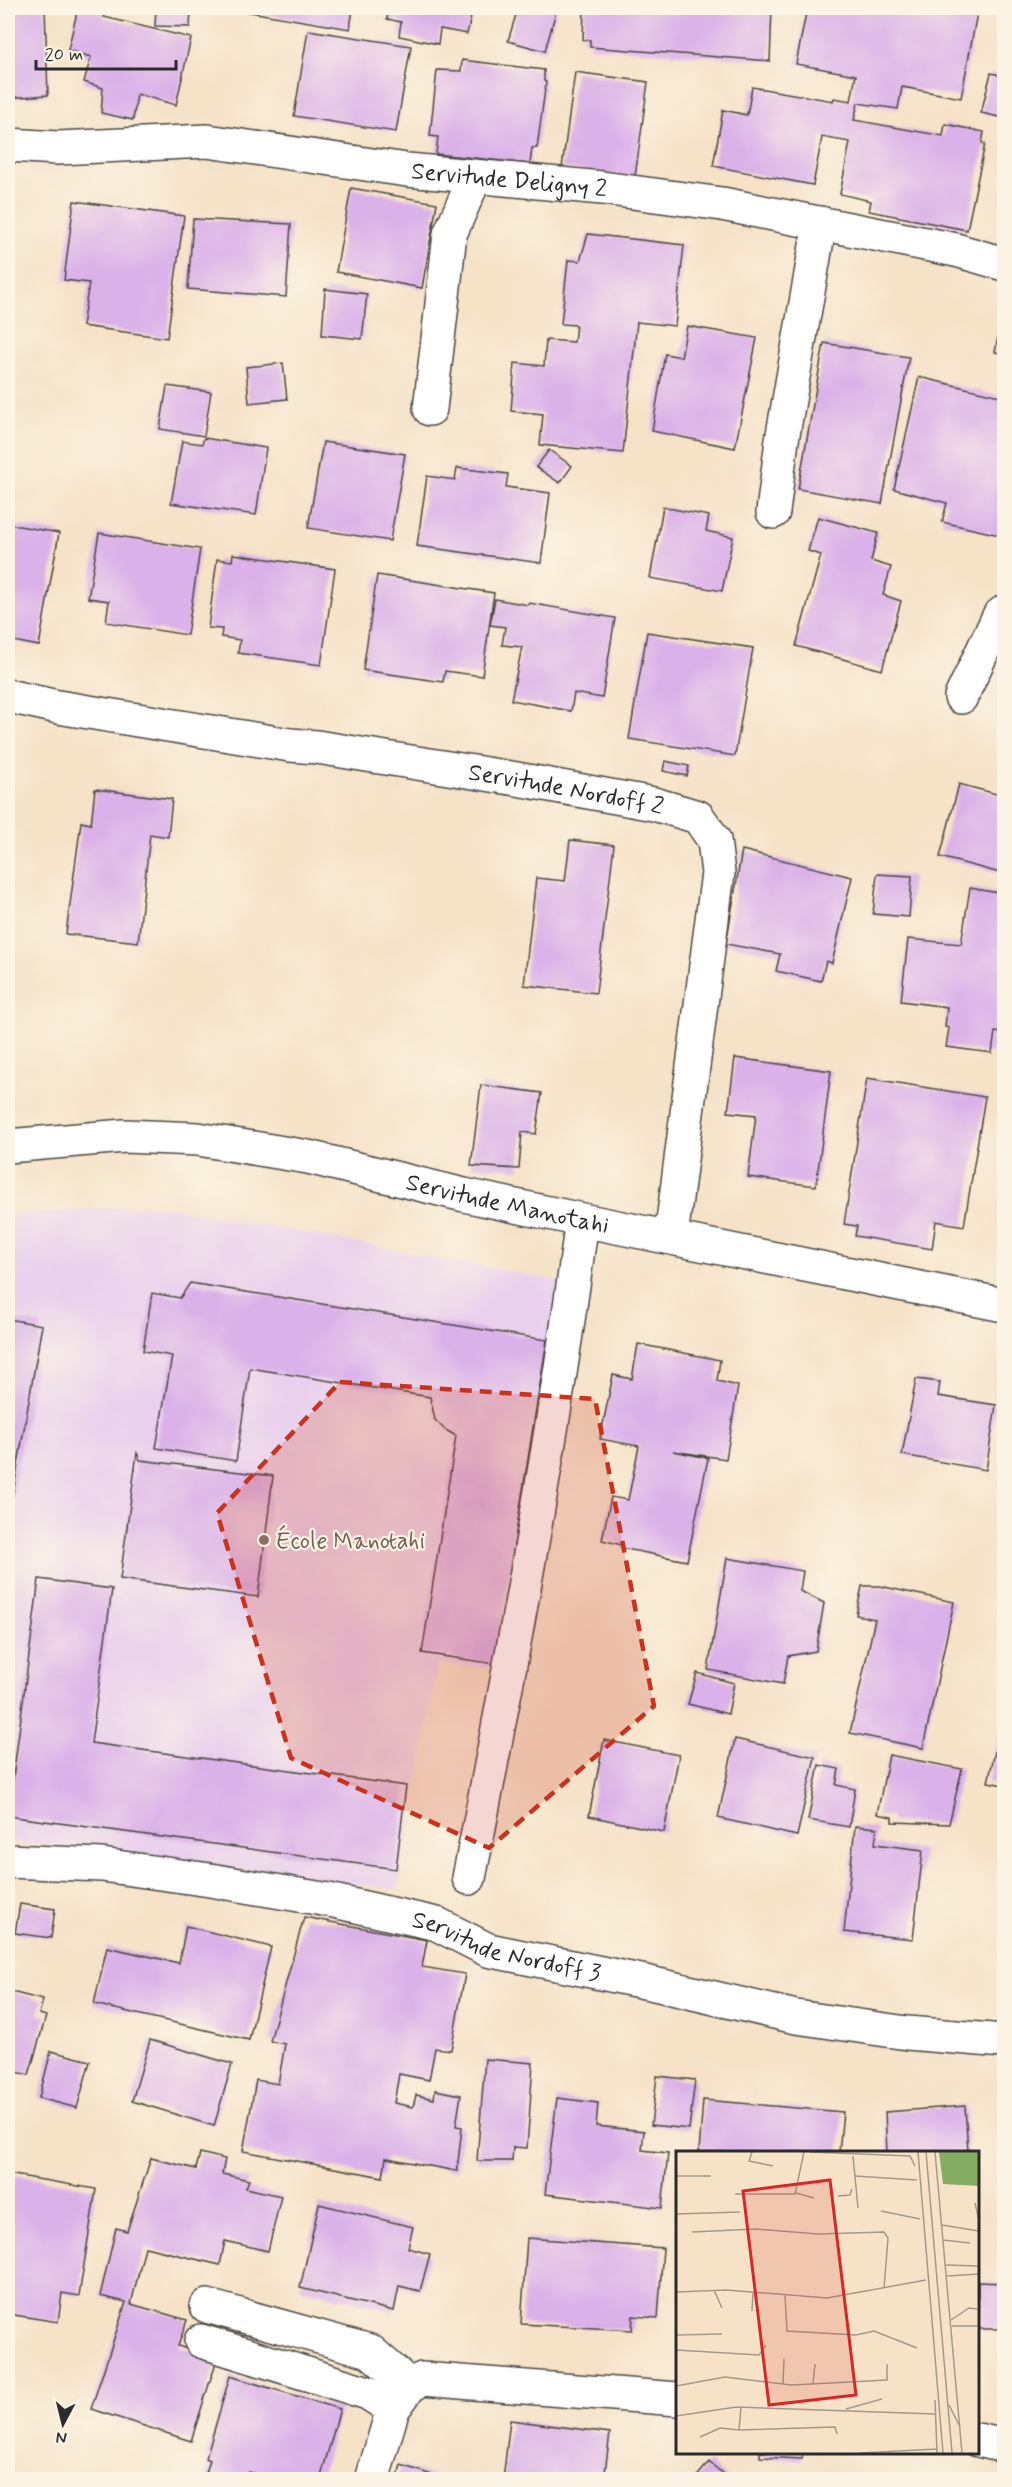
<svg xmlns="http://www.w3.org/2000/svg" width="1012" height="2487" viewBox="0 0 1012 2487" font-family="Mynerve,sans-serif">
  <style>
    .built { fill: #e9d1ed }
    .building { fill: #dab1e9 }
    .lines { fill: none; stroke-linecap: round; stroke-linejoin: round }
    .minor-casing { stroke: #494642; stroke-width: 36 }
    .minor { stroke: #fff; stroke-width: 33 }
    .marked { fill: #c8321e; fill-opacity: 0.2; stroke: #c8321e; stroke-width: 4.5; stroke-dasharray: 12 8; stroke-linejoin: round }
    .education-dot { fill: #8d6e63; stroke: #fcf5e5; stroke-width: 2 }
    .labels { text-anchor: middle; stroke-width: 4.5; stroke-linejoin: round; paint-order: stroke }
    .street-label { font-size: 24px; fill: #2b2b2b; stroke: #fcf5e5 }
    .education-label { font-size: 24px; fill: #785e54; stroke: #fcf5e5; text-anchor: start }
    .inset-road { fill: none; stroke: #a49989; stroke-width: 1.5 }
    .view { fill: #d62828; fill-opacity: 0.15; stroke: #d62828; stroke-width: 3 }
    .inset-edge { fill: none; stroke: #2b2b2b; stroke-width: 3 }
  </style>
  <rect width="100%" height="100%" fill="#fcf5e5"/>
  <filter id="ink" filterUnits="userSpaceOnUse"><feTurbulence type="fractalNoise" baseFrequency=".0167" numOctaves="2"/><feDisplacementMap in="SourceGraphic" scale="12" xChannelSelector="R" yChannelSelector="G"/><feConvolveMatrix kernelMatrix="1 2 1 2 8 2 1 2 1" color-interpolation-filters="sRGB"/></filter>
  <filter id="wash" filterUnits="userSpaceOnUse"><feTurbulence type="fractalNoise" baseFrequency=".008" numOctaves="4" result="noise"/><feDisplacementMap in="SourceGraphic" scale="24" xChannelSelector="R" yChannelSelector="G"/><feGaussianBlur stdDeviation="1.35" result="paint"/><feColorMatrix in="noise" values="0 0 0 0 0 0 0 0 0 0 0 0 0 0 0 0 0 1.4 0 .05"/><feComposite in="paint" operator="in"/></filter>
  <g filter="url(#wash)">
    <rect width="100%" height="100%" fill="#f5e2c7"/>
    <!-- built -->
    <path class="built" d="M157,1205L563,1282L495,1669L438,1664L398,1889L8,1841V1557L13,1524L8,1522V1215Z"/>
    <g id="blocks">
      <!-- building -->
      <path class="building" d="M8,8H45L48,95L8,98Z
        M78,8H105L104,17L191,38L176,105L137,94L133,120L101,113L103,88L84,82L91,57L68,50Z
        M156,8H191L190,27L155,26Z
        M226,8H353L350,29Z
        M389,8H473L467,34L440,29L438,44L399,36L401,22L387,19Z
        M518,8H557L545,51L508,41Z
        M584,8H772L770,61L590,47V40H583Z
        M807,8H947L977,13L961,98L902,87L898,109L858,103L854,120L943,136L945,124L984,132L982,143L985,144L967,230L869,211L871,201L840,194L850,142L822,137L813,185L713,166L723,110L747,115L752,87L833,101L834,98L851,101L856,75L796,64Z
        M308,30L411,46L396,132L294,116Z
        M462,60L544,70V81L546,82L537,148H532L530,164L436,154L438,137L430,136L437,70L461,71Z
        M575,72L648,82L635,177L562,168Z
        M991,73L1004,76V118L981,113Z
        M351,188L437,203L422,288L336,272Z
        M74,201L184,216L167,338L82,326L89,283L64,280Z
        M193,219L291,224L286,297L188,289Z
        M588,234L684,245L675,326L637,322L623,453L540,445L543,414L511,411L515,363L544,366L546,340L574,342L576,325L561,324L568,260L580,261Z
        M325,289L367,294L362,339L322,335Z
        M1001,322H1004V354L995,352Z
        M687,326L757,338L735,448L652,431L665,354L681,357Z
        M824,343L909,357L882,504L798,489Z
        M283,363L287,399L249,403L246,367Z
        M919,377L1004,397V536L942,522L947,503L894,489Z
        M167,386L211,392L204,436L160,429Z
        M204,438L266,448L256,515L171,503L182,441L202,444Z
        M323,442L405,454L390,541L308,528Z
        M549,450L572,466L560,483L536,467Z
        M457,468L508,474L506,487L550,493L541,563L417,546L427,476L455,480Z
        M663,507L709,516L706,531L733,537L722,591L650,578Z
        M818,517L878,533L871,561L891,567L883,595L901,601L882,670L796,646L821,555L808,551Z
        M8,524L59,533L39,646L8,640Z
        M99,533L200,549L187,635L106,622L109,601L88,598Z
        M233,554L335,569L321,665L238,653L240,640L221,637L222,629L208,628L217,559L232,561Z
        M377,575L494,593L482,676L445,671L443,682L363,670Z
        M495,599L528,605L529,603L615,618L602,698L574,693L571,711L511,700L522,647L502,645L505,627L490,625Z
        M647,632L753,648L735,756L629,739Z
        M665,761L689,766L687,776L663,771Z
        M959,784L1004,796V874L940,857Z
        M95,789L172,799L168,837L150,834L138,942L66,934L81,822L91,824Z
        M570,840L614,845L596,993L524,985L536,878L565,881Z
        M742,850L852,877L832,963L826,961L821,981L776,971L780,954L726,944Z
        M877,874L912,876L909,917L873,914Z
        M970,888L1004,894V1011L1002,1033L995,1032L992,1053L946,1047L949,1028L945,1027L947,1007L901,1001L908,939L961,944Z
        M735,1058L831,1071L816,1186L748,1177L756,1115L728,1112Z
        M867,1078L985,1097L964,1226L936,1221L932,1249L855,1236L857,1226L844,1224Z
        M481,1085L542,1093L536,1134L522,1132L519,1169L471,1166Z
        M190,1283L547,1340L495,1664L422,1653L456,1436L444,1429L435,1420L430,1397L250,1368L236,1461L156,1448L172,1356L143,1351L152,1293L180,1298Z
        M8,1319L42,1325L12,1499L8,1498Z
        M638,1344L720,1360L717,1381L738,1386L726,1459L673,1451L708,1458L687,1561L621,1548L622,1545L602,1540L611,1497L628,1500L639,1446L600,1439L613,1375L632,1379Z
        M916,1379L940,1382L938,1396L996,1405L986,1470L902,1455Z
        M137,1453L140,1460L273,1476L258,1597L120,1579Z
        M727,1558L803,1571L800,1591L824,1603L816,1651L788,1656L783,1684L708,1670Z
        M39,1579L112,1589L91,1743L406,1786L396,1869L8,1816Z
        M862,1586H880L954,1602L923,1748L850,1733L875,1619L856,1615Z
        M697,1673L734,1683L728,1714L688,1704Z
        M1004,1713V1785L988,1782Z
        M735,1739L815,1757L797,1836L718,1818Z
        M604,1740L679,1755L664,1832L589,1816Z
        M889,1755L962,1769L949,1824L892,1822V1817L877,1814Z
        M819,1765L839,1769L836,1785L855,1789L849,1827L808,1820Z
        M855,1826L877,1828L875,1844L923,1850L913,1939L844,1932Z
        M20,1904L55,1909L51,1938L15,1933Z
        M304,1917L427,1940L422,1967L465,1974L451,2050L435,2048L429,2080L399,2074L394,2103L413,2107L416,2095L434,2099L435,2090L461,2095L456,2126L462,2127L457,2171L386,2158L383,2177L243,2151L256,2080L278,2084L285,2044L270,2041Z
        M186,1926L271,1947L249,2040L94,2004L107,1947L179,1963Z
        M8,1991L43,2000L39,2014L46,2016L29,2075L8,2070Z
        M150,2040L232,2064L214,2126L132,2101Z
        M51,2051L90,2061L77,2108L39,2098Z
        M485,2059L533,2063L527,2148L513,2147L512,2161H477Z
        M657,2076L695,2080L689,2129L651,2125Z
        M557,2098L598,2103L596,2126L644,2131L642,2150L668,2153L662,2208L545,2194Z
        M703,2100L843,2112L839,2152H699Z
        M965,2106L968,2152H887L885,2112Z
        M200,2153L225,2159L222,2174L249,2180L246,2188L281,2196L268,2251L225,2241L220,2265L145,2247L131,2304L187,2320L178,2346L217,2359L191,2441L91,2409L126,2302L100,2296L116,2228L127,2231L151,2158L196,2169Z
        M8,2174L96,2189L79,2296L62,2293L58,2322L8,2314Z
        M319,2204L413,2227L408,2248L430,2254L420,2291L399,2286L394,2311L300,2288Z
        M527,2238L663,2248L658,2318L633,2316L632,2330L521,2324Z
        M978,2282L1004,2283V2329H978Z
        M230,2376L340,2409L320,2480H276L249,2472L247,2480H217L205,2476L210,2460L206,2458Z
        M510,2420L610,2433L604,2480H503Z
        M760,2452H803L802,2459L760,2457Z
        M709,2462L730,2480H694Z
        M401,2465L445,2479L444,2480H397Z"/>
    </g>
  </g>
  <g filter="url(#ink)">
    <use href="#blocks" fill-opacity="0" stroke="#494642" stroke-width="1.5"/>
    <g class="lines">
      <defs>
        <g id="minor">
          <path id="s1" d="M8,145L58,148L207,141L407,170L602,188L722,204L956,250L1004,264"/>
          <path d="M430,409L450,234L475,177"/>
          <path d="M773,512L782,440L820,223"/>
          <path id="s2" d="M8,696L58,707L290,745L317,747L517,779L654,804L698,817L714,840L718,873L671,1237"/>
          <path d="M961,697L999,616L1004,612"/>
          <path id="s3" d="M8,1146L124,1136L198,1139L308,1157L464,1195L582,1220L1004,1305"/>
          <path id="s4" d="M8,1861L102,1865L210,1880L329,1900L437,1924L488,1950L650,1983L796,2017L907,2033L1004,2041"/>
          <path d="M469,1878C512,1660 553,1441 582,1220"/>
          <path d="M207,2306L370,2351L410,2386"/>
          <path d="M201,2341L368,2393L393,2409"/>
          <path d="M978,2440L1004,2446"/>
          <path d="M372,2480L393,2409L410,2386L422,2379L678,2399"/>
        </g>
      </defs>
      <!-- minor casing -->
      <use href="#minor" class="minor-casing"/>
      <!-- minor -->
      <use href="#minor" class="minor"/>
    </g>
  </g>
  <!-- marked area -->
  <path class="marked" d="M340,1382L595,1399L654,1706L489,1848L291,1758L217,1513Z"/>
  <!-- markers -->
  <circle class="education-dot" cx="264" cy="1540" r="6"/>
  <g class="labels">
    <!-- street labels -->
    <g class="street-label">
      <text dy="8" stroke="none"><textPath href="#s1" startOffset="504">Servitude Deligny 2</textPath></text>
      <text dy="8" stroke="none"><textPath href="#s2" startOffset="566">Servitude Nordoff 2</textPath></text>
      <text dy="8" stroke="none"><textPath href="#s3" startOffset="507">Servitude Manotahi</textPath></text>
      <text dy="8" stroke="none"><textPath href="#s4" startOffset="508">Servitude Nordoff 3</textPath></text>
    </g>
    <!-- education labels -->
    <g class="education-label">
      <text x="276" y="1548">École Manotahi</text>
    </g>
  </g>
  <!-- overview -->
  <g transform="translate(676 2151)">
    <rect width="303" height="303" fill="#f5e2c7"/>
    <path d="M263,1H303V35L267,33Z" fill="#84ac62"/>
    <path class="inset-road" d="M76,1L73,10L97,15M134,1L234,5L239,15M242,1L267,302M250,1L276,302M259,1L286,302M177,5L182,57M0,25H35M178,25L241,29M120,42L138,47M59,43H119L128,1M162,45L174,44L176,38M299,52L303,70M205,60L244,68M0,63L64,61M266,74L303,80M16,81L80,78L142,83L208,81L212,87L208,137M267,89L294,92M270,114L303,115M271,125L303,123M38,139L46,157M0,141L50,139L151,147L250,129M109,144L111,180L180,184L198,180L241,197M76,160L77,141M275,169L293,157L301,158M276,175H303M0,184L46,183M0,199L83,204L90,194M107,233L108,208M137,233L139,213M0,235L49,226L116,234L211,229V213M259,249L261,302M273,254L284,276M65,256L63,279L159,276L161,283M170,258L206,248M0,265L60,256L259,263M24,286L44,277L63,279M184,302L261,298"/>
    <path class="view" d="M154,29L180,244L93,254L67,40Z"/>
    <rect width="303" height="303" class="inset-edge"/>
  </g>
  <!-- margin -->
  <rect width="1012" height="2487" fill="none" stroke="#fcf5e5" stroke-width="30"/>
  <!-- north arrow -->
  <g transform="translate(63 2424) rotate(187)" stroke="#fcf5e5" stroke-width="4.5" paint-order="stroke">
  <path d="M0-4.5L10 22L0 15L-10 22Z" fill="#2b2b2b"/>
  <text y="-9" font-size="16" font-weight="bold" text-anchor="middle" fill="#2b2b2b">N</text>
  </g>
  <!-- scale -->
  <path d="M36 60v9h140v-9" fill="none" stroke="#2b2b2b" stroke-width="3"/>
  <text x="45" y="60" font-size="18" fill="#2b2b2b" stroke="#fcf5e5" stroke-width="4.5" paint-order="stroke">20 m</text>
</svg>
